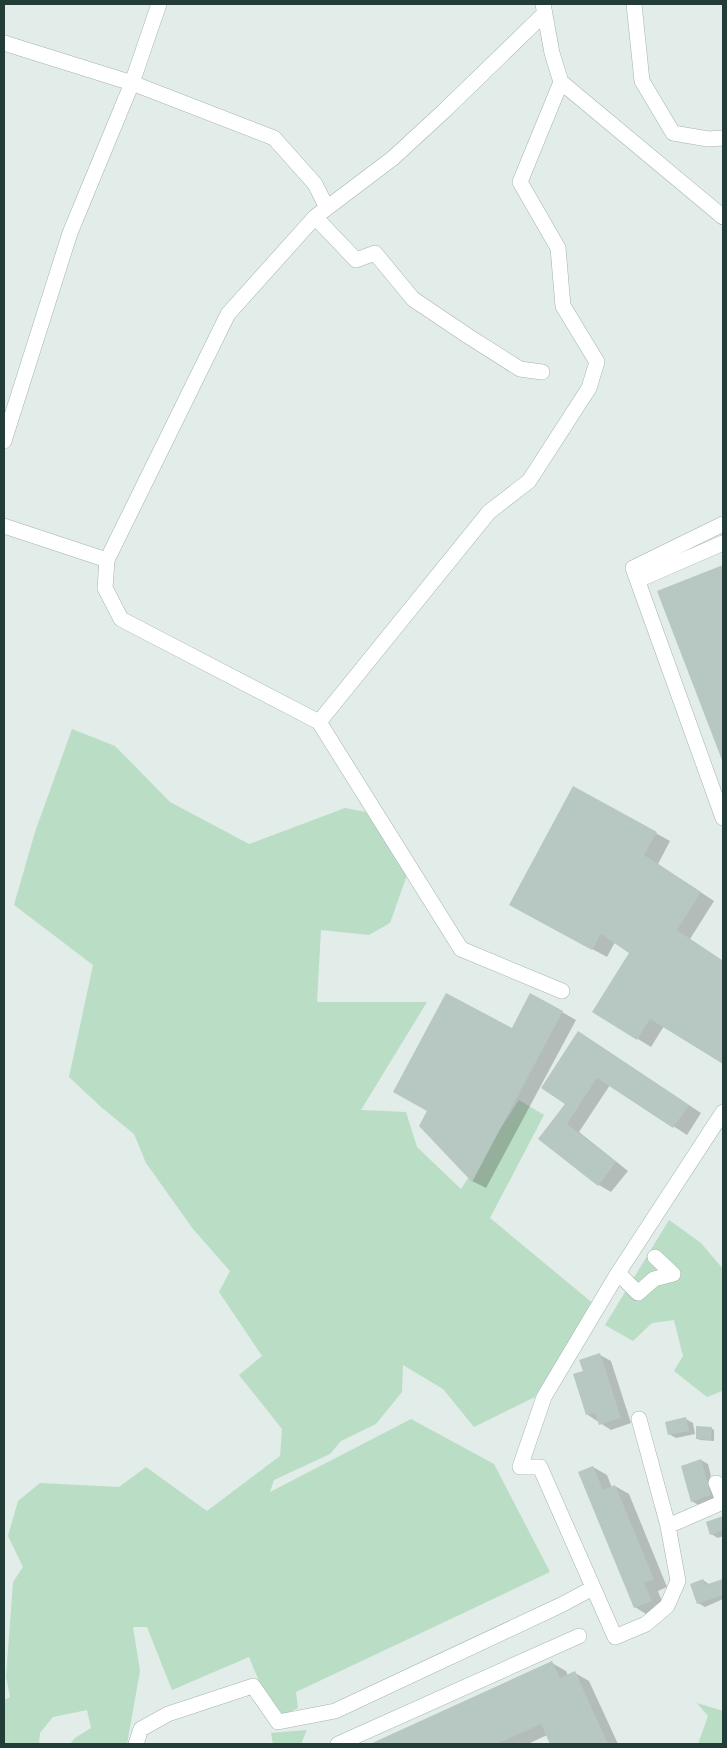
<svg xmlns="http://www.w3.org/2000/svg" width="727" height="1748" viewBox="0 0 727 1748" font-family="'DM Sans',sans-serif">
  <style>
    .green { fill: #baddc5 }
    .shadow { fill: #0003 }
    .building { fill: #b7c7c1 }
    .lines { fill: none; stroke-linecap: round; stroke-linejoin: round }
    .minor-casing { stroke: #a5b4af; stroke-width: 16 }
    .minor { stroke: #fff; stroke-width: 15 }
  </style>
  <rect width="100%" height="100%" fill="#e2ece8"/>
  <!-- green -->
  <path class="green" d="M72,729L115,746L170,802L249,844L345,808L371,813L407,875L390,923L369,935L321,930L317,1002H427L361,1110L406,1112L417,1147L461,1189L519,1100L544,1115L490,1218L595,1305L535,1397L474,1427L443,1389L403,1365L402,1392L376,1424L341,1441L330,1454L274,1480L270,1492L411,1419L494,1464L550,1572L296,1692L298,1708L281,1716L266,1698L249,1657L172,1690L147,1627H133L140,1671L127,1744H70L75,1738L91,1728L87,1710L53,1717L40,1733L39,1744H4V1700L10,1697L6,1677L13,1582L23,1567L8,1536L18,1501L40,1483L119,1487L146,1467L207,1511L280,1456L282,1429L239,1375L262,1356L219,1292L230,1271L193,1229L146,1163L134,1134L101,1107L69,1077L93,965L14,905L35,832Z
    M669,1220L701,1243L723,1269V1393L722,1391L707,1397L674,1371L683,1356L674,1320L652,1323L633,1341L605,1325Z
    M697,1703L723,1711V1744H698L708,1716Z
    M307,1730L301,1744H273L271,1733Z"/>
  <!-- shadow -->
  <path class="shadow" d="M723,567V759L659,592Z
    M574,788L670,841L658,864L714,901L690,939L723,961V1063L664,1026L651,1047L638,1039L631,953L615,942L607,957L524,912Z
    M562,1012L576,1020L486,1188L472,1181L513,1030Z
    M591,1040L701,1113L687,1135L610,1085L579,1132L628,1171L611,1192L599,1185L540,1139L567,1104Z
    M600,1355L611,1361L631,1423L611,1430L588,1415L584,1372Z
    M686,1419L693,1423L695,1434L676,1438L669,1434Z
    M711,1428L714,1430V1441L700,1440L697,1438Z
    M701,1460L708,1464L711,1476H710L717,1499L698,1505L692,1501Z
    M593,1467L607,1475L612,1488L615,1486L629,1494L667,1587L658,1591L665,1609L649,1616L635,1607Z
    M723,1517V1536L718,1538L711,1534L707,1522Z
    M703,1580L710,1585L723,1580V1599L705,1607L698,1603Z
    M552,1663L566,1671L568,1676L575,1673L589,1681L618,1744H551L547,1735L528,1744H373Z"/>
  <!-- building -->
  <path class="building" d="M723,565V760H722L657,591Z
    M573,786L657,832L644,855L701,892L677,930L723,961V1064L650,1019L637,1040L592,1012L629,953L601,934L592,950L509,905Z
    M446,993L512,1028L530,993L563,1011L472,1182L419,1126L427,1111L393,1092Z
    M578,1031L689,1105L673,1128L597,1078L567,1124L616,1162L598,1186L538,1139L565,1104L541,1088Z
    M600,1353L621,1418L599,1425L595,1413L586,1415L573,1374L583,1371L579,1360Z
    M686,1417L689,1431L668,1435L665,1422Z
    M696,1426L712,1427L711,1440L696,1439Z
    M701,1459L711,1495L691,1502L681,1466Z
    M593,1466L603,1490L615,1485L654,1579L644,1583L652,1601L634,1608L578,1472Z
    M723,1516V1530L710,1535L706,1522Z
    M703,1579L705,1585L723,1579V1595L697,1604L690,1584Z
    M552,1661L560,1678L575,1671L608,1744H550L541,1724L497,1744H370Z"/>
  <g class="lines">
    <defs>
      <path id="minor" d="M543,4L552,53L561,82L520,182L558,248L563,306L597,362L589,388L529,481L489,512L319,722L121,619L105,588L107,560L228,314L315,217L393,158L444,111L545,13
        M634,4L642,81L673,133L708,139L723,138
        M4,43L132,83L274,138L315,184L327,208
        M561,82L723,217
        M315,217L356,260L375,253L413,299L468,336L520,369L542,372
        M4,441L70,233L132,83L159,4
        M723,524L633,568L723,818
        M4,526L107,560
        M638,580L723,543
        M319,722L461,949L562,991
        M655,1257L673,1274L654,1279L638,1293L618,1273L544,1397L520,1467H540L615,1637L646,1624L667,1606L678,1581L668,1526
        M618,1273L723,1112
        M639,1419L668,1526L723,1502
        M716,1483L723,1500
        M136,1744L141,1729L168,1714L253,1686L278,1722L335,1711L561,1605L593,1588
        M338,1744L579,1636"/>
    </defs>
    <!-- minor casing -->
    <use href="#minor" class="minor-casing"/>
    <!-- minor -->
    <use href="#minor" class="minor"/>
  </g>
  <!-- border -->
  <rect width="727" height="1748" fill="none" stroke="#223d37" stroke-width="10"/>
</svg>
